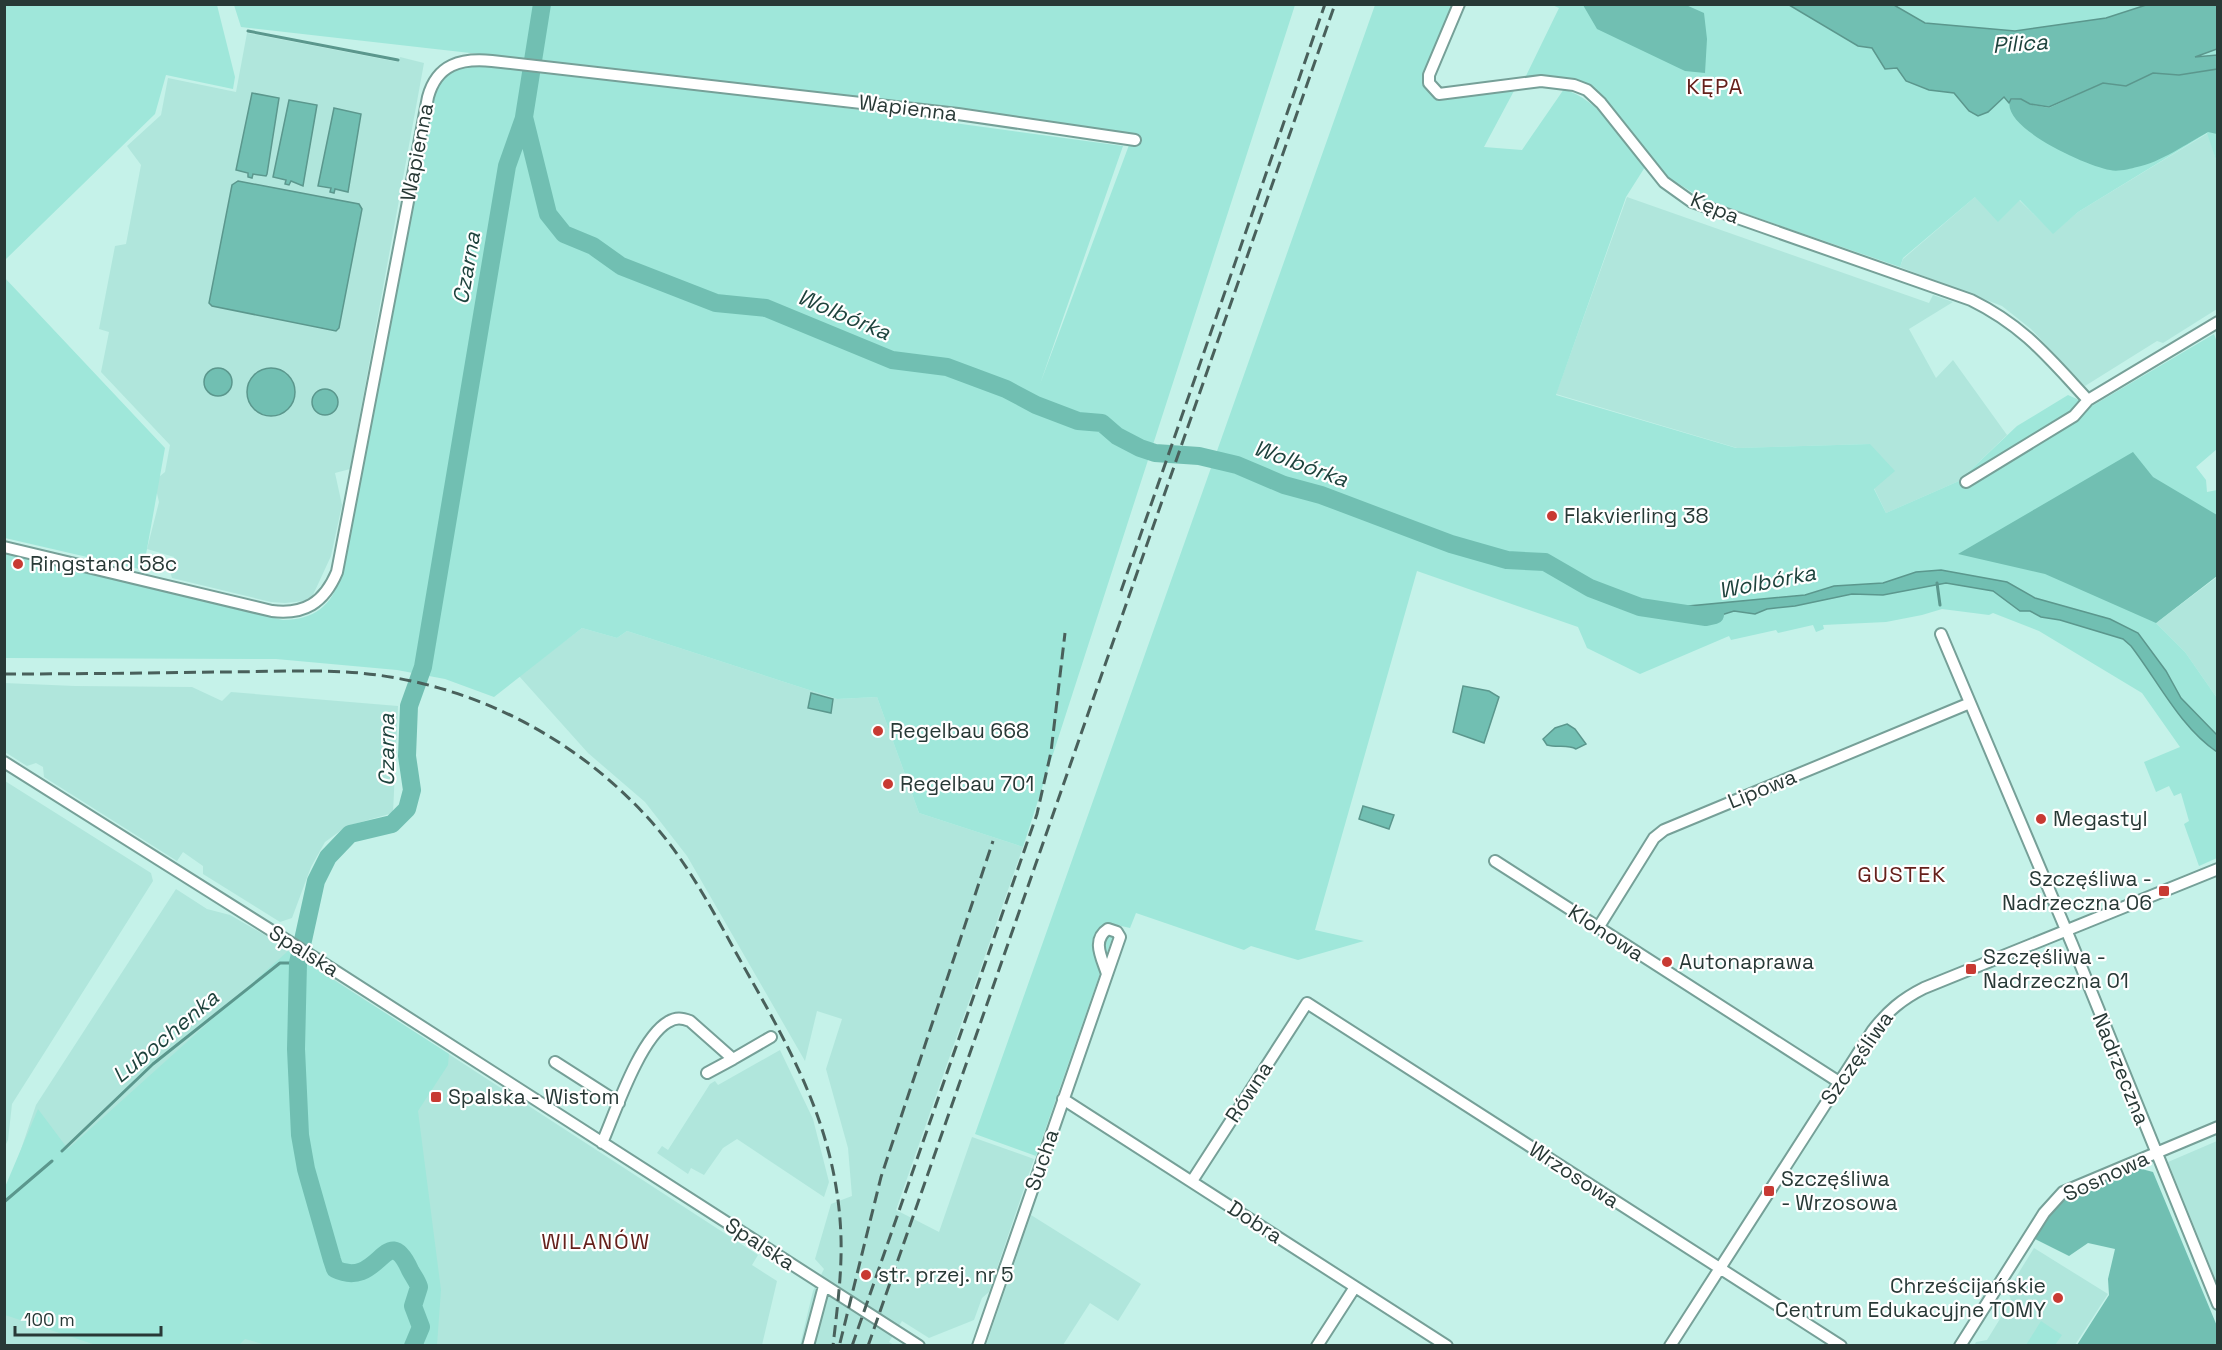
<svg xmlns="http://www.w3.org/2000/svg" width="2222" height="1350" viewBox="0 0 2222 1350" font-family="'Space Grotesk',sans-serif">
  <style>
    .built { fill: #b0e6dc }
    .green { fill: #9fe7da }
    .forest { fill: #71bfb2 }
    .water { fill: #71bfb2; stroke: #5b978d; stroke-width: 1.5 }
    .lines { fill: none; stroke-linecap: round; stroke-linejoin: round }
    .stream { stroke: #5b978d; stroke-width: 3 }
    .river { stroke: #71bfb2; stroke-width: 18 }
    .minor-casing { stroke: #76a098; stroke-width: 14 }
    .minor { stroke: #fff; stroke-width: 10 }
    .rail { stroke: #49605b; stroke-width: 3; stroke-dasharray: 12 6; stroke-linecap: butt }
    .poi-dot { fill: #c83a33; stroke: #fff; stroke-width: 2 }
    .labels { text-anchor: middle; stroke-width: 4.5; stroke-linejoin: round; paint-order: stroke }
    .street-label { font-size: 21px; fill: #283936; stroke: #fff }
    .poi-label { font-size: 21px; fill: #283936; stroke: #fff; text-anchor: start }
    .water-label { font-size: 22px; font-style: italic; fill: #1e433d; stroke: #fff }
    .neighbourhood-label { font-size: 22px; letter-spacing: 1.5px; fill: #65211c; stroke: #fff }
  </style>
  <rect width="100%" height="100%" fill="#c5f2e9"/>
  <!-- built -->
  <path class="built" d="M247,33L398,62L400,57L424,63L350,469L335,473L342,505L331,556L313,595L304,601L285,603L271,602L172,578L170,571L174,557L147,549L159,502L154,481L165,472L170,445L101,372L109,332L99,329L115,246L126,244L141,165L127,146L161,115L168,78L236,92Z
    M2208,133L2217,163V309L2163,343L2157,341L2085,386L2031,329L2002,306L1900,267L1903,259L1975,197L2019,200L2053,233L2078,212Z
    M1627,197L1929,303L1933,295L1953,302L1909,329L1936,378L1953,360L2007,435L1959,481L1886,513L1874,488L1870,444L1737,448L1556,394Z
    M2217,577V698L2185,652L2156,623Z
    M582,628L617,638L627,631L837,699L877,697L919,813L1023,847L896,1210L939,1232L972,1137L1034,1159L989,1292L982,1298L974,1320L929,1338L902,1321L889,1342L894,1345H800L813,1291L824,1269L815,1259L831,1204L852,1196L848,1148L826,1069L842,1019L817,1011L805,1061L687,856L645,802L588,753L519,676Z
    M4,683L75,686L192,687L222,701L231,692L398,706L393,813L347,826L325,842L311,867L292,918L280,922L203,874V866L183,852L177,861L44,777L43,767L36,763L27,766L5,752Z
    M5,781L151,873L153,881L12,1104L8,1140L5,1146Z
    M176,889L207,909L230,915L270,938L758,1255L752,1265L777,1281L762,1345L5,1346V1190L12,1176L36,1105Z
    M780,1050L813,1119L829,1182L824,1197L737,1139L723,1148L704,1175L691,1168L688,1174L657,1153L662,1146L668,1150L710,1084L715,1081L718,1085Z
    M2217,1141V1283L2168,1162Z
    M1031,1215L1141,1284L1118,1321L1090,1303L1063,1345H986Z
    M2034,1248L2108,1294L2075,1345L1974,1346L1976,1342L1987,1340L2011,1301L2008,1290Z"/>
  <!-- green -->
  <path class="green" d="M5,4L217,5L235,77L233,89L166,75L155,114L5,260Z
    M234,5H1295L1023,847L919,813L877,697L837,699L627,631L617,638L582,628L494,697L445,679L397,670L276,659L5,658L4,552L283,620C313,620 333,606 340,576L428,114C438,83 437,75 470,64L809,99L808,103L1123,146L1040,384L1132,137L1117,132L958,108L241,27Z
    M1375,5H1453L1424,74C1424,87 1428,93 1439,99L1515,89L1484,147L1522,150L1564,89C1601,102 1621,136 1645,167L1626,197L1556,395L1736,448L1870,444L1895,471L1874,489L1886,513L1959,481L2017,426L2068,395L2092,406L2214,334L2218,345L2217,449L2196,467L2206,480L2207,492L2217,490V575L2156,623L2185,652L2217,698V858L2199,866L2184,824L2189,821L2181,793L2174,796L2169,786L2156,792L2144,762L2180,747L2142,693L2039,631L1993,613L1989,615L1942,609L1922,615L1886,622L1823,625L1824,629L1816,632L1813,625L1778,633L1776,630L1731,640L1729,636L1640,674L1587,648L1578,627L1417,571L1315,930L1364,941L1298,960L1251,946L1244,950L1136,913L1130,928L1117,925L1036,1156L975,1134Z
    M1552,5H2217V163L2207,133L2078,212L2053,234L2020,200L1998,222L1975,197L1903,258L1900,267L1703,199L1666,176L1575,80L1542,76L1524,80L1559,8Z
    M4,277L165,448L147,549L144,564L139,569L5,538Z
    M288,951L449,1054L448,1065L418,1111L441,1290L437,1345L270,1346L245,1339L238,1346L96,1345L5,1315V1187L38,1109L68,1149Z
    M2041,1321L2062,1335L2055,1345H2026Z"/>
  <!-- forest -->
  <path class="forest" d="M1583,5H1686L1704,13L1707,39L1705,73L1685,71L1597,29Z
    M2217,69V134L2208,132C2188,143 2159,163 2137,167C2130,169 2117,172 2110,170C2087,166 2001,128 2010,100L2021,99L2030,104L2049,108L2103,83L2126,86L2153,73L2179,75Z
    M2133,452L2153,477L2217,515V576L2156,623L2045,574L1958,554Z
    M2138,1168L2153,1172L2217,1326V1345H2077L2109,1295L2108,1279L2115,1249L2088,1243L2069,1256L2035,1239L2051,1211L2067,1195Z"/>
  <!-- water -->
  <path class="water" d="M1789,5H1894L1925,23L2015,31L2106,18L2146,5H2217V49L2195,57L2217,55V69L2179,75L2153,73L2126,86L2103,83L2049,107L2030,104L2021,99H2011L2009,103L2004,97L1988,112L1978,116L1969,111L1954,93L1929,90L1906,81L1897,68L1885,69L1872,48L1858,46Z
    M252,93L279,98L267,174L266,176L253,174L252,178L248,177V173L236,170Z
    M289,100L317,105L303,186L291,181L289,185L285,184L286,180L273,177Z
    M334,108L361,114L348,192L335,189L334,193L330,192L331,188L318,186Z
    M238,181L359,204L362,209L339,328L336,331L212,306L209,303L232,185Z
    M247 392a24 24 0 1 1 48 0a24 24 0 1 1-48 0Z
    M204 382a14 14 0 1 1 28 0a14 14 0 1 1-28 0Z
    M312 402a13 13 0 1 1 26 0a13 13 0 1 1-26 0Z
    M1941,570L2007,582L2035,598L2110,619L2138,633L2166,671L2181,698L2217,735V752C2180,727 2158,681 2131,646L2123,639L2060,620L2041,617L2030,611H2020L1993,591L1946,583L1883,595L1852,594L1795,606L1767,609L1755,614L1734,611L1699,622L1694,620L1689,606L1805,595L1834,586L1883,583L1916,572Z
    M1463,686L1489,691L1499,697L1484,743L1453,732Z
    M811,693L833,699L831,713L808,708Z
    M1567,724L1575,729L1586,744L1576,749C1568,744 1557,748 1547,745L1543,739L1555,728Z
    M1363,806L1394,815L1389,829L1359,819Z"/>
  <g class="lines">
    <!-- stream -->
    <path class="stream" d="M248,31L398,60
      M1937,583L1940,605
      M62,1151L153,1064L280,963H298
      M4,1202L52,1161"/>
    <!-- river -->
    <path class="river" d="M542,4L524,117L548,214L564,234L593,246L621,266L716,303L766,308L892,360L947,367L1006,389L1036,405L1078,421L1102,423L1117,436L1140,448L1155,453L1199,456L1237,465L1284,485L1321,495L1451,544L1507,560L1545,562L1590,588L1640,607L1706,617L1715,615
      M413,1346L421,1327L413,1306L419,1287C417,1280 413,1276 410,1270C386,1217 380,1291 335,1269L332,1260L306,1169L300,1135L296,1049L298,963L316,881L328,857L350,834L392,824L407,809L412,790L407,756L409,706L423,667L507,166L524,118"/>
    <defs>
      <path id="minor" d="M1459,4L1429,75V83L1439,94L1541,81L1574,85L1587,90L1601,103L1664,182L1692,202L1971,300C2024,326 2049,358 2088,400
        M1966,482L2074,416L2088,400L2218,322
        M4,547L272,611C304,615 324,603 337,572L428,97C437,64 461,58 492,61L958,114L1135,140
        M1941,634L2072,944L2218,1304
        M4,762L315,958L919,1346
        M1495,861L1839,1082
        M1598,928L1654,838L1664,830L1970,703
        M555,1062L619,1103
        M707,1073L733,1059
        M1063,1099L1447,1346
        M602,1143C615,1113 640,1038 668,1022C676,1017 682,1018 690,1021L733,1059L771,1037
        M1192,1181L1307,1003L1841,1346
        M808,1346L824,1286
        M978,1346L1120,937L1117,932L1108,929C1091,940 1102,958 1107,974
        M1317,1346L1355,1287
        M1670,1346L1873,1030C1888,1011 1902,999 1924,988L2218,869
        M1960,1346L2044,1213L2063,1192L2218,1127"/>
    </defs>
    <!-- minor casing -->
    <use href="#minor" class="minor-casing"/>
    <!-- minor -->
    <use href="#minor" class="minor"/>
    <!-- rail -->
    <path class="rail" d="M1121,591L1325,4
      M4,674C76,674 148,673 220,672C266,672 314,669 360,673C475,684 581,740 656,827C692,869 717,919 744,967C794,1055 838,1134 841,1238C842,1274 837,1310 833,1346
      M840,1343L881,1177L993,841
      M852,1346L1037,814L1051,752L1065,633
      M868,1346L1335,4"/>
  </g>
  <!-- markers -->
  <g class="poi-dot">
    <circle cx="1552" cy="516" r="6"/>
    <circle cx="18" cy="564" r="6"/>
    <circle cx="878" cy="731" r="6"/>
    <circle cx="888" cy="784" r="6"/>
    <circle cx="2041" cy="819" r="6"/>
    <rect x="2158" y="885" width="12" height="12" rx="3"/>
    <circle cx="1667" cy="962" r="6"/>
    <rect x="1965" y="963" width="12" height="12" rx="3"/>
    <rect x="430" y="1091" width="12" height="12" rx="3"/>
    <rect x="1763" y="1185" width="12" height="12" rx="3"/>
    <circle cx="866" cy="1275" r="6"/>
    <circle cx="2058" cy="1298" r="6"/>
  </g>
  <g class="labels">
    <!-- street labels -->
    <g class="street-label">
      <text transform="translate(908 108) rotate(7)" y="7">Wapienna</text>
      <text transform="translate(417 152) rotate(-79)" y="7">Wapienna</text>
      <text transform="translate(1715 208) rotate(22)" y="7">Kępa</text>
      <text transform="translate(1762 789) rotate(-22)" y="7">Lipowa</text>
      <text transform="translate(1606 933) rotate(33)" y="7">Klonowa</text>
      <text transform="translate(304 951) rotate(32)" y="7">Spalska</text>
      <text transform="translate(1857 1058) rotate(-55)" y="7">Szczęśliwa</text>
      <text transform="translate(2121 1069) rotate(68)" y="7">Nadrzeczna</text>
      <text transform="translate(1249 1092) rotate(-57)" y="7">Równa</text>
      <text transform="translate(1042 1160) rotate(-71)" y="7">Sucha</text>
      <text transform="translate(1574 1175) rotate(33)" y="7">Wrzosowa</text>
      <text transform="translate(2106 1176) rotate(-25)" y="7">Sosnowa</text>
      <text transform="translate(1255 1222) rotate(33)" y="7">Dobra</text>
      <text transform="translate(760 1244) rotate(33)" y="7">Spalska</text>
    </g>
    <!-- poi labels -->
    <g class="poi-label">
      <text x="1564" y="523">Flakvierling 38</text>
      <text x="30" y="571">Ringstand 58c</text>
      <text x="890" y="738">Regelbau 668</text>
      <text x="900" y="791">Regelbau 701</text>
      <text x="2053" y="826">Megastyl</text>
      <text x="2152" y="886" text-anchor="end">Szczęśliwa -<tspan x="2152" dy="24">Nadrzeczna 06</tspan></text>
      <text x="1983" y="964">Szczęśliwa -<tspan x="1983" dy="24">Nadrzeczna 01</tspan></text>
      <text x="1679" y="969">Autonaprawa</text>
      <text x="448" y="1104">Spalska - Wistom</text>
      <text x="1781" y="1186">Szczęśliwa<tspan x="1781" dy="24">- Wrzosowa</tspan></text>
      <text x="878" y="1282">str. przej. nr 5</text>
      <text x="2046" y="1293" text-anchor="end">Chrześcijańskie<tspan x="2046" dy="24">Centrum Edukacyjne TOMY</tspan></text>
    </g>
    <!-- water labels -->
    <g class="water-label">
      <text transform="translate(2020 43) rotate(-4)" y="8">Pilica</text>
      <text transform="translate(466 268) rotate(-80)" y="8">Czarna</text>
      <text transform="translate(844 314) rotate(23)" y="8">Wolbórka</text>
      <text transform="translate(1301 463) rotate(20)" y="8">Wolbórka</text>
      <text transform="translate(1767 581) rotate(-11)" y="8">Wolbórka</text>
      <text transform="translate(386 750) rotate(-90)" y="8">Czarna</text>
      <text transform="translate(165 1036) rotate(-40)" y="8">Lubochenka</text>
    </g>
    <!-- neighbourhood labels -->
    <g class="neighbourhood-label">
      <text x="1715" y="94">KĘPA</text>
      <text x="1902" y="882">GUSTEK</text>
      <text x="596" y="1249">WILANÓW</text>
    </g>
  </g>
  <!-- border -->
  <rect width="2222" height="1350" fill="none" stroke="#283936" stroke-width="12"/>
  <!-- scale -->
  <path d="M15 1326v9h146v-9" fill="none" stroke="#283936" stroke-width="3"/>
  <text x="24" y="1326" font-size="18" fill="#283936" stroke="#ffffff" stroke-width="4.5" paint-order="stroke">100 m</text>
</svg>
